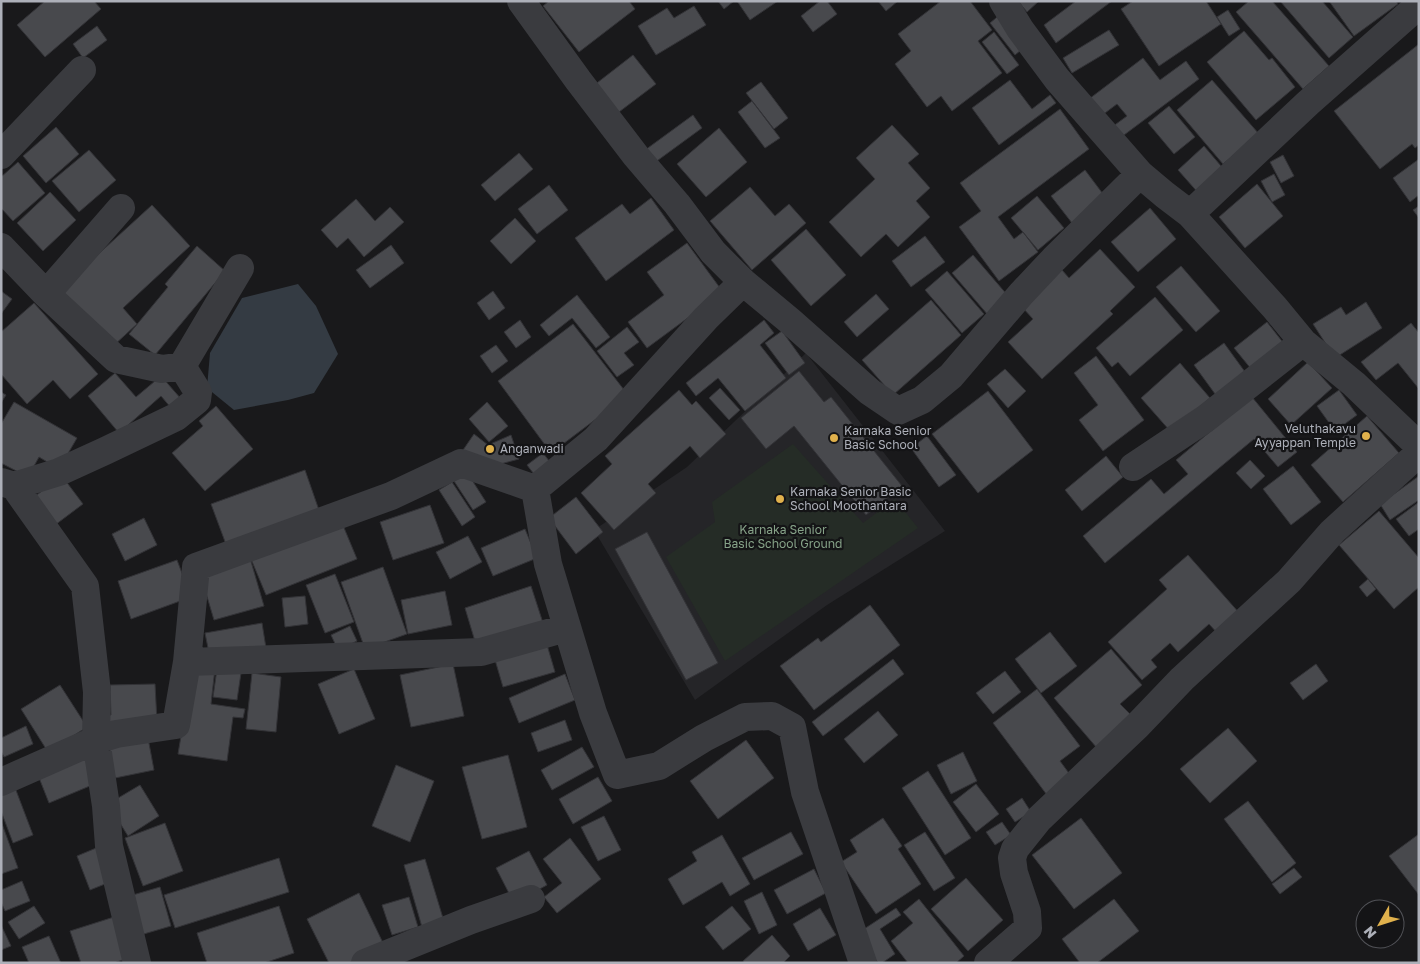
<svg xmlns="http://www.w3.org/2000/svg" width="1420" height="964" viewBox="0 0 1420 964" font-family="'Golos Text',sans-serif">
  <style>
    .built { fill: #252528 }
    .green { fill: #252c26 }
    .water { fill: #343b43 }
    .building { fill: #48494d; stroke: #333337 }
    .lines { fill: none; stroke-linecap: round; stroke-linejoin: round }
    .minor { stroke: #3a3b3f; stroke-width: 28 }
    .poi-dot { fill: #e0b14c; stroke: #141416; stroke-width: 2 }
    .labels { text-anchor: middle; stroke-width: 4.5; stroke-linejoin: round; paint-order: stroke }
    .poi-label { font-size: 12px; fill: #adb0b9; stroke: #141416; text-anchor: start }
    .park-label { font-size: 12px; fill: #86a288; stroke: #141416 }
  </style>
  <rect width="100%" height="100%" fill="#19191b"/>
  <!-- built -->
  <path class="built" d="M806,353L945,531L827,605L695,700L594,530L687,467Z"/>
  <!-- green -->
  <path class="green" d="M793,444L863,523L895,499L918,528L725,661L666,557L715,522L712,502Z"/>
  <!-- water -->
  <path class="water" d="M298,284L316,306L338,354L314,393L288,400L234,410L207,388L210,353L242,298Z"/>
  <!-- building -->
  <path class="building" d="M45,1H94L101,9L45,57L17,25Z
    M549,1H629L635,9L579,52L543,6Z
    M718,1H734L724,9Z
    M737,1H778L750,20Z
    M820,1H827L837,14L813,32L801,16Z
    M878,1H898L886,11Z
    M941,1H970L992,30L978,41L1002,73L952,111L941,96L927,107L895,64L911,51L898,34Z
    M1018,1H1039L1027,12Z
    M1076,1H1112L1056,43L1044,25Z
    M1133,1H1206L1221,24L1159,66L1121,9Z
    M1249,1H1272L1329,66L1303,89L1236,12Z
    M1280,1H1322L1353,37L1329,58Z
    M1329,1H1396L1398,4L1354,36Z
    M694,6L706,25L656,55L638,26L667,8L674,18Z
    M1228,10L1240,29L1229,36L1217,17Z
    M1002,13L1027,45L1015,55L990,23Z
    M97,26L107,40L83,58L73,44Z
    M1109,30L1119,45L1072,73L1063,58Z
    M1244,31L1269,60L1272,58L1295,87L1256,120L1207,62Z
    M994,32L1019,65L1007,74L982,42Z
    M1419,44V145L1415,148L1412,144L1380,169L1334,111Z
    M633,55L656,84L615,115L593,86Z
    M1143,58L1160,80L1186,61L1199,79L1120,138L1112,127L1127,116L1117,104L1101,116L1089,99Z
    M1010,80L1032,109L1050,95L1056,103L999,145L972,108Z
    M1212,80L1259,134L1223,164L1177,110Z
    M761,82L788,118L774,129L746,93Z
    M752,101L780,138L765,148L738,112Z
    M1169,106L1195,137L1174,154L1148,123Z
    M1060,109L1089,149L998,217L1014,239L1023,232L1038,252L999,281L959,227L981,211L960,183Z
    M693,115L702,128L650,166L641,153Z
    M892,125L919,154L908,163L930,188L916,201L930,217L898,247L886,234L861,257L829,222L875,179L856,158Z
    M56,127L79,154L46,183L23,156Z
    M719,128L747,162L706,197L677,164Z
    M1204,146L1227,173L1201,196L1178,170Z
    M89,150L116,180L79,212L52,181Z
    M519,153L533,169L495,201L481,185Z
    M1283,155L1294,176L1281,183L1270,162Z
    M1419,159V195L1410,202L1393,178Z
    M18,162L45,193L13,221L1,208V177Z
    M1085,170L1106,198L1072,223L1051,196Z
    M1274,174L1285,195L1272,202L1261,181Z
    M1257,184L1283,216L1245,248L1219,217Z
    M549,185L568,210L537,234L518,209Z
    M750,187L775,216L789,204L806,223L752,270L710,221Z
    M50,192L76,220L43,251L17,223Z
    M1037,196L1064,228L1038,250L1011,218Z
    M651,198L674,230L606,281L575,238L622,204L630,214Z
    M356,199L375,221L390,207L404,222L364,257L348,238L337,248L321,230Z
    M152,205L190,246L123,308L137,324L112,347L59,290Z
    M1419,206V218L1413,210Z
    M1150,208L1176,239L1138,272L1111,242Z
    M515,218L536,241L511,264L490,241Z
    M806,229L846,275L811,306L771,260Z
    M925,236L945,262L911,287L892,261Z
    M687,243L723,292L647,348L628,322L664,295L647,272Z
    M391,245L404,263L370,288L356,270Z
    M197,246L225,271L155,355L129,334L168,287L165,284Z
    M1100,249L1135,287L1110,311L1113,314L1042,379L1008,342L1033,319L1022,307L1062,270L1069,278Z
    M973,255L1009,297L988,315L952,273Z
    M1181,266L1220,311L1196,332L1156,287Z
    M947,271L984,314L962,333L925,290Z
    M1,291L12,299L1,314Z
    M493,291L505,308L489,320L477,303Z
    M876,294L889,309L857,337L844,322Z
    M577,295L610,337L596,348L572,318L549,336L540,325Z
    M1155,297L1183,330L1130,376L1118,362L1112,367L1096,348Z
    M931,300L961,335L893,395L862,360Z
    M1366,302L1382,328L1335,358L1313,324L1341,307L1346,315Z
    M34,303L98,374L70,399L53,380L27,404L1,374V332Z
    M520,320L531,337L516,348L504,332Z
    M764,320L774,333L760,345L786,378L745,411L718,378L696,396L686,383Z
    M1267,322L1285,345L1252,370L1234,348Z
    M1411,323L1419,333V389L1398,363L1376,380L1361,362Z
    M573,324L628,395L551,453L498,381Z
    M627,327L639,342L624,353L634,365L617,377L597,351Z
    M782,331L805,363L789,375L765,343Z
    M1224,343L1248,376L1218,398L1194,365Z
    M496,345L508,361L492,373L480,356Z
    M1096,356L1144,420L1103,451L1079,420L1098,405L1074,373Z
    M1308,362L1332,388L1291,425L1268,399Z
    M1180,363L1210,398L1171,432L1141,398Z
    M1005,369L1026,391L1008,408L987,384Z
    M799,371L824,402L831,397L902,486L866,515L794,426L766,449L741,418Z
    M115,373L136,397L161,376L182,400L172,409L161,396L119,433L88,396Z
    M720,388L740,410L729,420L709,398Z
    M679,390L692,405L696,401L726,434L700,458L690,446L648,484L656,493L614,530L581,493L612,464L605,456Z
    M1339,390L1357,415L1335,431L1317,406Z
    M988,391L1033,450L978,493L932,434Z
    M1,392L6,395L1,403Z
    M1252,397L1297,452L1278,467L1254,439L1105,563L1083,536L1151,479L1164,494L1188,474L1176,460Z
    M14,402L77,438L59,469L39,457L28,477L1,463V424Z
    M487,402L508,426L489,442L469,419Z
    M216,406L253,449L205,491L172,453L203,426L199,421Z
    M1367,416L1399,453L1343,502L1311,465Z
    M474,434L488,445L511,435L519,459L493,466L461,453Z
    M927,436L956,475L939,487L911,448Z
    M543,453L556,470L540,482L527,465Z
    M1106,456L1123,477L1082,511L1065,490Z
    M1250,460L1265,476L1251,489L1236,473Z
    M463,466L486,502L473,510L450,475Z
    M1293,466L1321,502L1291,525L1263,489Z
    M305,470L320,513L227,547L211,504Z
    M62,476L83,504L47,531L26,503Z
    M1419,476V500L1390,520L1380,504Z
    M452,482L475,517L462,526L439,490Z
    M576,497L603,532L576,554L549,518Z
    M1419,502V529L1409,536L1396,519Z
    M430,505L444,543L393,560L380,522Z
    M1379,511L1419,558V587L1394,609L1339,545Z
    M144,518L157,545L125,561L112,534Z
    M342,523L357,559L266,595L251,559Z
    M525,529L537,558L493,576L481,548Z
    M647,532L718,663L686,680L615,549Z
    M468,536L482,562L450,579L436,552Z
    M1188,555L1241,615L1219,635L1209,624L1178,652L1170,643L1151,660L1157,667L1142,680L1108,642L1167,589L1159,580Z
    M250,558L264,606L214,620L200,573Z
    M177,560L191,597L131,619L118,581Z
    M383,567L407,634L365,649L341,582Z
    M335,574L354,622L325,633L306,585Z
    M1368,579L1376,589L1367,597L1359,587Z
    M531,586L544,626L477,648L465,608Z
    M445,591L452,625L408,634L401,600Z
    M305,596L308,624L285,627L282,598Z
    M870,605L900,645L814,710L780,666L818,638L821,642Z
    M262,623L266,648L210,658L205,633Z
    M350,626L357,641L338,650L331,635Z
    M1050,632L1077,666L1041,693L1015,659Z
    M545,638L555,672L503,687L493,653Z
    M1111,649L1142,685L1120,704L1133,717L1097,748L1054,698Z
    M893,659L904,674L823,736L812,722Z
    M453,664L464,716L411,727L400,675Z
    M1316,664L1328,681L1303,700L1290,683Z
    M193,665L215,668L211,704L245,709L243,718L233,717L227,761L178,754Z
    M217,669L241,673L237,700L213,697Z
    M354,669L375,719L339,734L318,684Z
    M1005,671L1021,692L993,714L976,693Z
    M252,673L281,677L276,732L246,729Z
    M565,674L575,700L519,723L509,698Z
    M155,684L157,722L109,724V715H111L110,685Z
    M60,685L87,727L48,752L21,709Z
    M1037,689L1080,746L1060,761L1071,776L1047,795L993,723Z
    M878,711L898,735L864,763L844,739Z
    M565,720L572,740L538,752L531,733Z
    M26,726L33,744L4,757L1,751V738Z
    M1228,728L1257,761L1210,803L1180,769Z
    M148,738L154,770L115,778L109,745Z
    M746,740L774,778L718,819L690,781Z
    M582,747L594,767L552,790L541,770Z
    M84,751L97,783L49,803L36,770Z
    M963,752L977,781L951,794L937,765Z
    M508,755L527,827L482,839L462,767Z
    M396,765L434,781L410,842L372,826Z
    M928,771L971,838L945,855L902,788Z
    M598,777L612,801L573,824L559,799Z
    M976,784L999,814L976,832L953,802Z
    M14,785L33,835L13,843L1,811V790Z
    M140,785L159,816L128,836L108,804Z
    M1022,798L1031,812L1015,822L1006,809Z
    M1248,801L1296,863L1272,882L1224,819Z
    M604,816L621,850L598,861L581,827Z
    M883,818L902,846L898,849L921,884L876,914L841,862L857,852L850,840Z
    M1081,818L1122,873L1074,909L1032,855Z
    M1,821L18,868L1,874Z
    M1002,822L1011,835L995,845L986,832Z
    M165,823L183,871L143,886L125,838Z
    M791,832L803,854L754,880L742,858Z
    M925,832L955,878L934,891L904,845Z
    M1419,834V895L1389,856Z
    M722,835L750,884L730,896L722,882L683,905L668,879L697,861L692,852Z
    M570,838L601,879L557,913L544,897L562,883L543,859Z
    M101,846L115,880L90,890L77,856Z
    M529,851L547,885L514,903L496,868Z
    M279,858L289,892L175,928L164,895Z
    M425,859L446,928L424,934L404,865Z
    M1294,868L1302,877L1280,894L1272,884Z
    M814,869L826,893L787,914L774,890Z
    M966,878L1003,920L968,951L931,909Z
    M22,881L30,901L5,911L1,902V890Z
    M160,887L171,926L137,936L126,897Z
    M762,892L777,925L759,934L744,901Z
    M359,893L384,945L349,963H329L307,919Z
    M409,897L418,927L392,935L382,905Z
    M919,899L964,956L956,963H908L891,941L913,923L903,912Z
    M1114,899L1139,931L1097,963H1080L1062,939Z
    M34,906L45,923L19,939L8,922Z
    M279,906L294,953L264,963H207L197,933Z
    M732,906L751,929L723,950L705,927Z
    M820,908L836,935L808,951L793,924Z
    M896,908L901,915L880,929L895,954L882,963H878L858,933Z
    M114,917L128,958L114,963H81L70,931Z
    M1,925L11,946L1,950Z
    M772,935L790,956L783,963H744L743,961Z
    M49,936L61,963H29L22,947Z"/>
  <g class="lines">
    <!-- minor -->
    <path class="minor" d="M521,1L578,80L636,156L677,204L713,252L743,282L790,321L870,392L898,411L922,400L951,376L1021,294L1054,259L1140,174
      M1003,1L1020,29L1057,79L1140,174L1165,195L1190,214
      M1419,5L1308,103L1190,214L1275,308L1303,342L1354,384L1419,446
      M1,155L82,70
      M1,247L46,294L116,359L162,369L182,366
      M743,282L706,318L596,439L535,489L548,564L593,713L617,775L659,766L704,738L745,717L772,716L792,727L805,792L863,963
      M46,294L121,208
      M1133,467L1205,419L1303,342
      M1,482L14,486L85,586L97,692L96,740L106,806L109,846L137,963
      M14,486L59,472L105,451L176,417L197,400L198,392L182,366L240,268
      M187,662L481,652L566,628
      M1,782L96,740L116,734L176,725L187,662L196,567L391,496L461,463L535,489
      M365,963L471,920L531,899
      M988,963L1028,928L1027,912L1014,873L1012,858L1015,849L1039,819L1137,726L1182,679L1289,581L1332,532L1419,453"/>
  </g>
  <!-- markers -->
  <g class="poi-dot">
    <circle cx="1366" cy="436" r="5"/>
    <circle cx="834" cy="438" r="5"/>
    <circle cx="490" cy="449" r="5"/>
    <circle cx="780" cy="499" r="5"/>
  </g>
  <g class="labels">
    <!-- poi labels -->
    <g class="poi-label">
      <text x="1356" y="433" text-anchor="end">Veluthakavu<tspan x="1356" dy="14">Ayyappan Temple</tspan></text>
      <text x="844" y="435">Karnaka Senior<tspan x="844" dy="14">Basic School</tspan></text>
      <text x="500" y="453">Anganwadi</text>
      <text x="790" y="496">Karnaka Senior Basic<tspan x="790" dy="14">School Moothantara</tspan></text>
    </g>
    <!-- park labels -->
    <g class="park-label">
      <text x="783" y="534">Karnaka Senior<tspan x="783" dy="14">Basic School Ground</tspan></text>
    </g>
  </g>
  <!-- border -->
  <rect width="1420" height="964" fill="none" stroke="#adb0b9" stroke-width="5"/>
  <!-- north arrow -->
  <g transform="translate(1380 924) rotate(231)"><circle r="24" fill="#141416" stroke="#515257"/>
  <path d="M0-4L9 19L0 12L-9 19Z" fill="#e0b14c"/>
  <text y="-8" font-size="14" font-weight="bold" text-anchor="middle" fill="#adb0b9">N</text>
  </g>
</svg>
